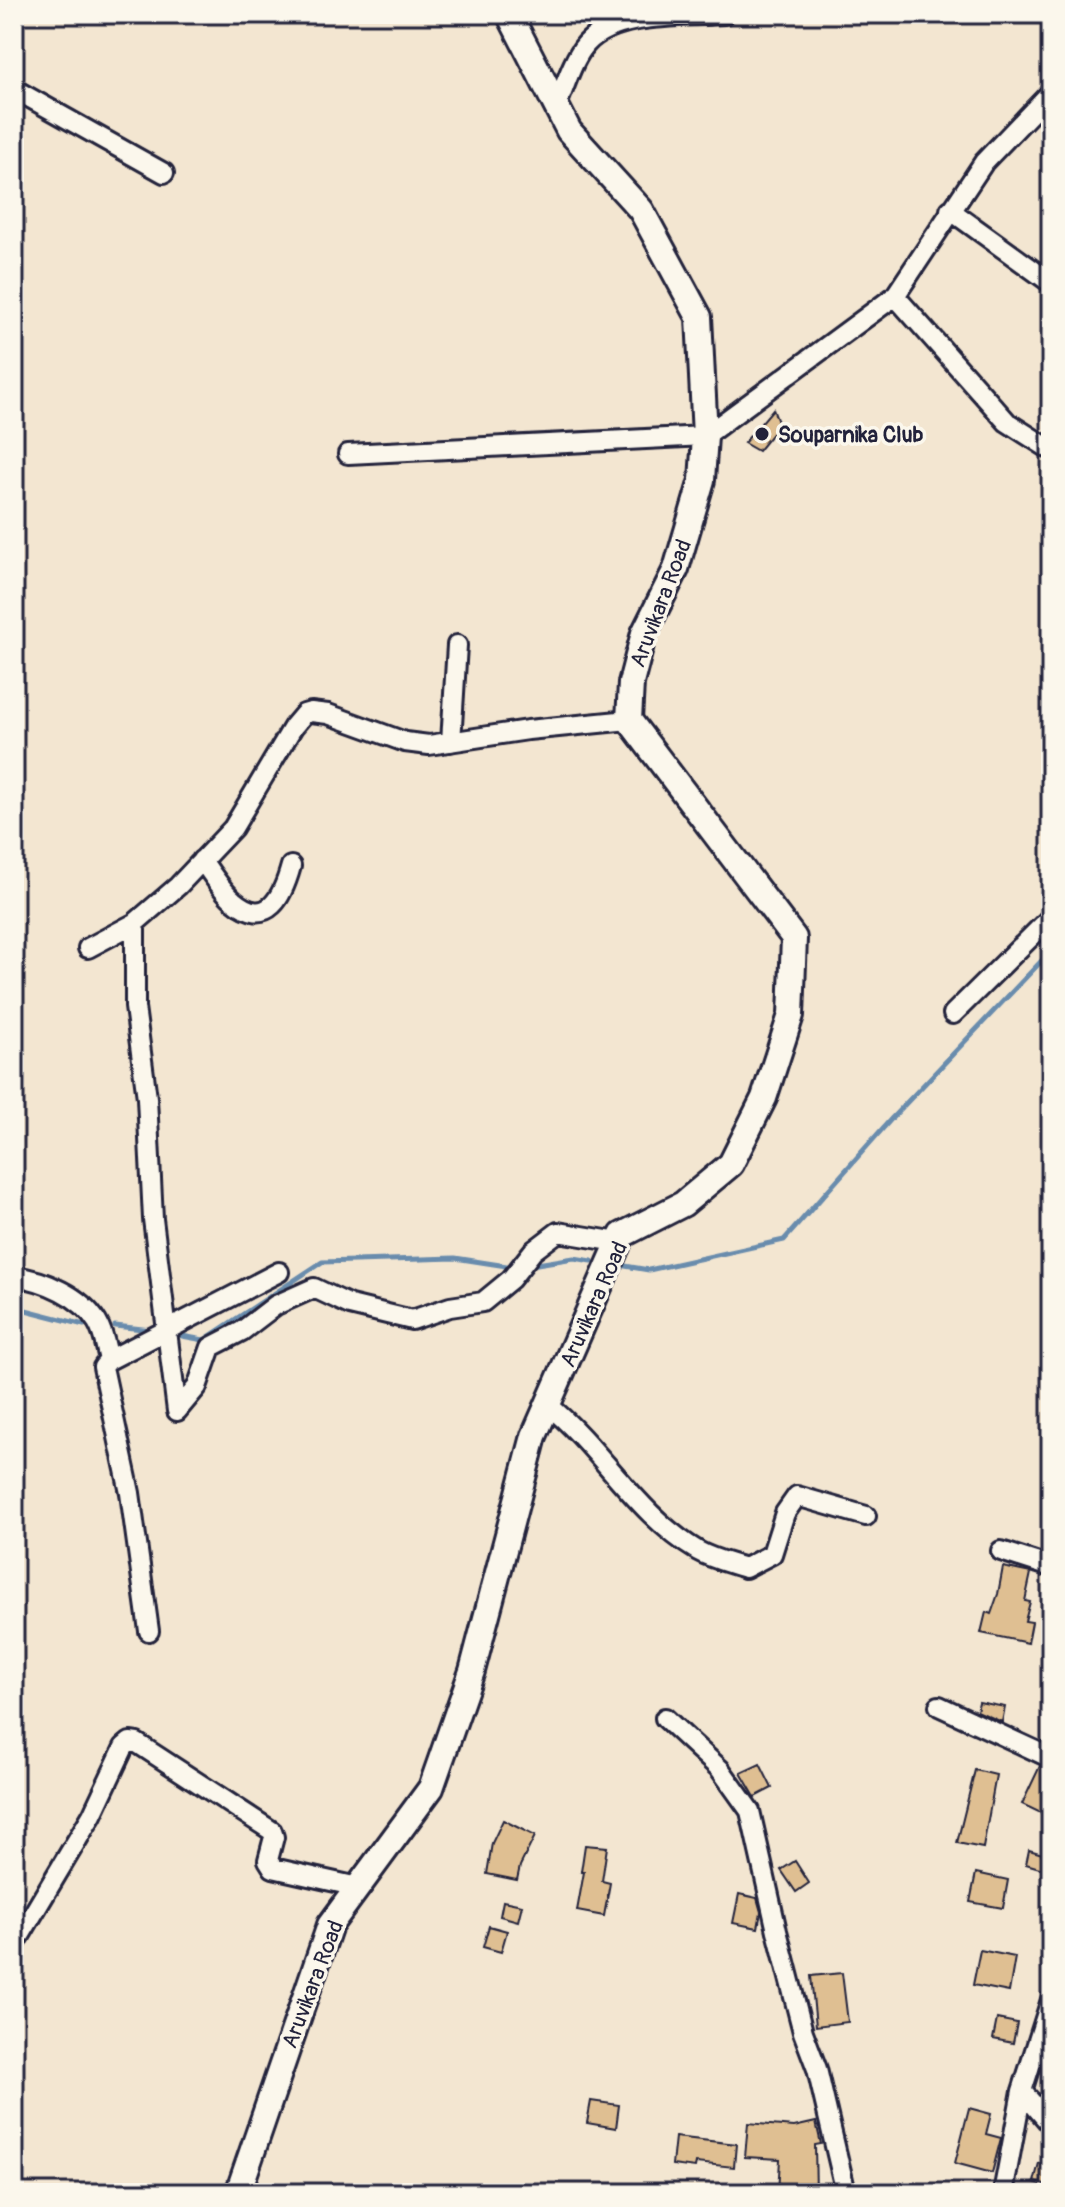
<svg xmlns="http://www.w3.org/2000/svg" width="1065" height="2207" viewBox="0 0 1065 2207" font-family="Pangolin,sans-serif">
  <style>
    .lines { fill: none; stroke-linecap: round; stroke-linejoin: round }
    .stream { stroke: #698cad; stroke-width: 5 }
    .building { fill: #dfbf92; stroke: #22223b; stroke-width: 2 }
    .minor-casing { stroke: #22223b; stroke-width: 24 }
    .major-casing { stroke: #22223b; stroke-width: 30 }
    .minor { stroke: #fbf7ec; stroke-width: 18 }
    .major { stroke: #fbf7ec; stroke-width: 24 }
    .poi-dot { fill: #22223b; stroke: #fbf7ec; stroke-width: 3 }
    .labels { text-anchor: middle; stroke-width: 7; stroke-linejoin: round; paint-order: stroke }
    .poi-label { font-size: 22px; font-weight: bold; fill: #22223b; stroke: #fbf7ec; text-anchor: start }
    .street-label { font-size: 22px; fill: #22223b; stroke: #fbf7ec }
  </style>
  <rect width="100%" height="100%" fill="#f3e6d1"/>
  <filter id="ink" filterUnits="userSpaceOnUse"><feTurbulence type="fractalNoise" baseFrequency=".0125" numOctaves="2"/><feDisplacementMap in="SourceGraphic" scale="16" xChannelSelector="R" yChannelSelector="G"/><feConvolveMatrix kernelMatrix="1 2 1 2 8 2 1 2 1" color-interpolation-filters="sRGB"/></filter>
  <g filter="url(#ink)">
    <g class="lines">
      <!-- stream -->
      <path class="stream" d="M531,1265L574,1258L592,1261
        M625,1266L649,1270L784,1240L892,1118L1051,951
        M14,1307L84,1325
        M115,1326L152,1330
        M182,1336L204,1340L322,1262L455,1258L513,1267"/>
    </g>
    <!-- building -->
    <path class="building" d="M773,409L779,425L758,451L744,443Z
      M1003,1567L1031,1573L1025,1601L1030,1602L1025,1621L1032,1622L1028,1643L981,1633L986,1612L991,1614L998,1594Z
      M979,1702L1005,1707L1002,1722L977,1711Z
      M760,1764L772,1788L755,1797L741,1773Z
      M1040,1766L1051,1770V1807L1047,1816L1022,1804Z
      M975,1770L996,1775L983,1848L957,1843Z
      M503,1820L535,1836L520,1866L517,1880L487,1874L492,1843Z
      M585,1845L607,1847L602,1881L610,1883L604,1916L577,1911L584,1872H581Z
      M1029,1850L1046,1855L1043,1869L1026,1864Z
      M795,1861L809,1883L796,1892L781,1870Z
      M976,1873L1008,1880L1003,1908L970,1902Z
      M739,1894L757,1898L761,1912L758,1928L733,1923Z
      M503,1901L522,1905L518,1921L500,1916Z
      M489,1926L507,1931L501,1952L483,1947Z
      M980,1950L1015,1957L1009,1992L973,1985Z
      M842,1973L848,2022L816,2026L811,1976Z
      M997,2019L1017,2023L1013,2043L993,2039Z
      M591,2101L619,2105L616,2128L587,2123Z
      M969,2108L991,2114L986,2134L1001,2138L992,2173L955,2163Z
      M816,2122L821,2144L815,2145L816,2193H778L780,2159L745,2157L748,2123L794,2127Z
      M675,2137L736,2144L734,2167L696,2163L695,2168L672,2165Z
      M1039,2163L1051,2166V2187L1034,2182Z"/>
    <g class="lines">
      <defs>
        <path id="minor" d="M14,89L164,173
          M556,107C565,87 572,60 586,44C614,12 683,17 724,14
          M950,210L1051,283
          M895,296L1007,422L1051,450
          M348,454L705,436L895,296L984,162L1051,92
          M451,742L457,645
          M202,860C211,873 221,889 233,900C268,930 283,895 291,866
          M135,923V1007L147,1098L153,1219L177,1411
          M88,948L135,923L178,886L233,828L293,727L304,714L311,712L328,714L405,742L429,745L528,730L629,720
          M953,1014L1051,917
          M14,1276C44,1280 81,1296 97,1322C104,1333 106,1348 109,1360
          M548,1405C602,1449 637,1515 698,1551C712,1559 730,1563 745,1568L772,1554L785,1513L797,1496L866,1516
          M177,1411L197,1387L211,1347L242,1331L276,1305L314,1288L350,1305L412,1320L450,1307L483,1302L511,1279L533,1251L558,1232L618,1242
          M1001,1551L1051,1567
          M149,1631L130,1493L103,1367L109,1360L279,1272
          M939,1706L1051,1758
          M665,1718L720,1769L750,1811L777,1931L803,2032L817,2069L846,2193
          M14,1946L92,1815L124,1747L130,1742L137,1743L272,1831L274,1837L268,1860L273,1868L358,1887
          M1022,2091L1051,2125
          M1003,2193L1022,2091L1051,2000"/>
        <path id="major" d="M238,2193L330,1925L431,1788L472,1671L534,1436L622,1235L683,1204L731,1164L764,1098L791,1015L794,938L629,720L631,683L644,633L676,569L702,480L705,436L699,317L641,210L569,131L509,14"/>
      </defs>
      <!-- minor casing -->
      <use href="#minor" class="minor-casing"/>
      <!-- major casing -->
      <use href="#major" class="major-casing"/>
      <!-- minor -->
      <use href="#minor" class="minor"/>
      <!-- major -->
      <use href="#major" class="major"/>
    </g>
  </g>
  <!-- markers -->
  <circle class="poi-dot" cx="762" cy="434" r="8"/>
  <g class="labels">
    <!-- poi labels -->
    <g class="poi-label">
      <text x="778" y="442">Souparnika Club</text>
    </g>
    <!-- street labels -->
    <g class="street-label">
      <text transform="translate(660 603) rotate(-69)" y="8">Aruvikara Road</text>
      <text transform="translate(593 1304) rotate(-66)" y="8">Aruvikara Road</text>
      <text transform="translate(312 1984) rotate(-69)" y="8">Aruvikara Road</text>
    </g>
  </g>
  <!-- margin -->
  <rect width="1065" height="2207" fill="none" stroke="#fbf7ec" stroke-width="48"/>
  <rect x="24" y="24" width="1017" height="2159" fill="none" stroke="#22223b" stroke-width="3" filter="url(#ink)"/>
</svg>
